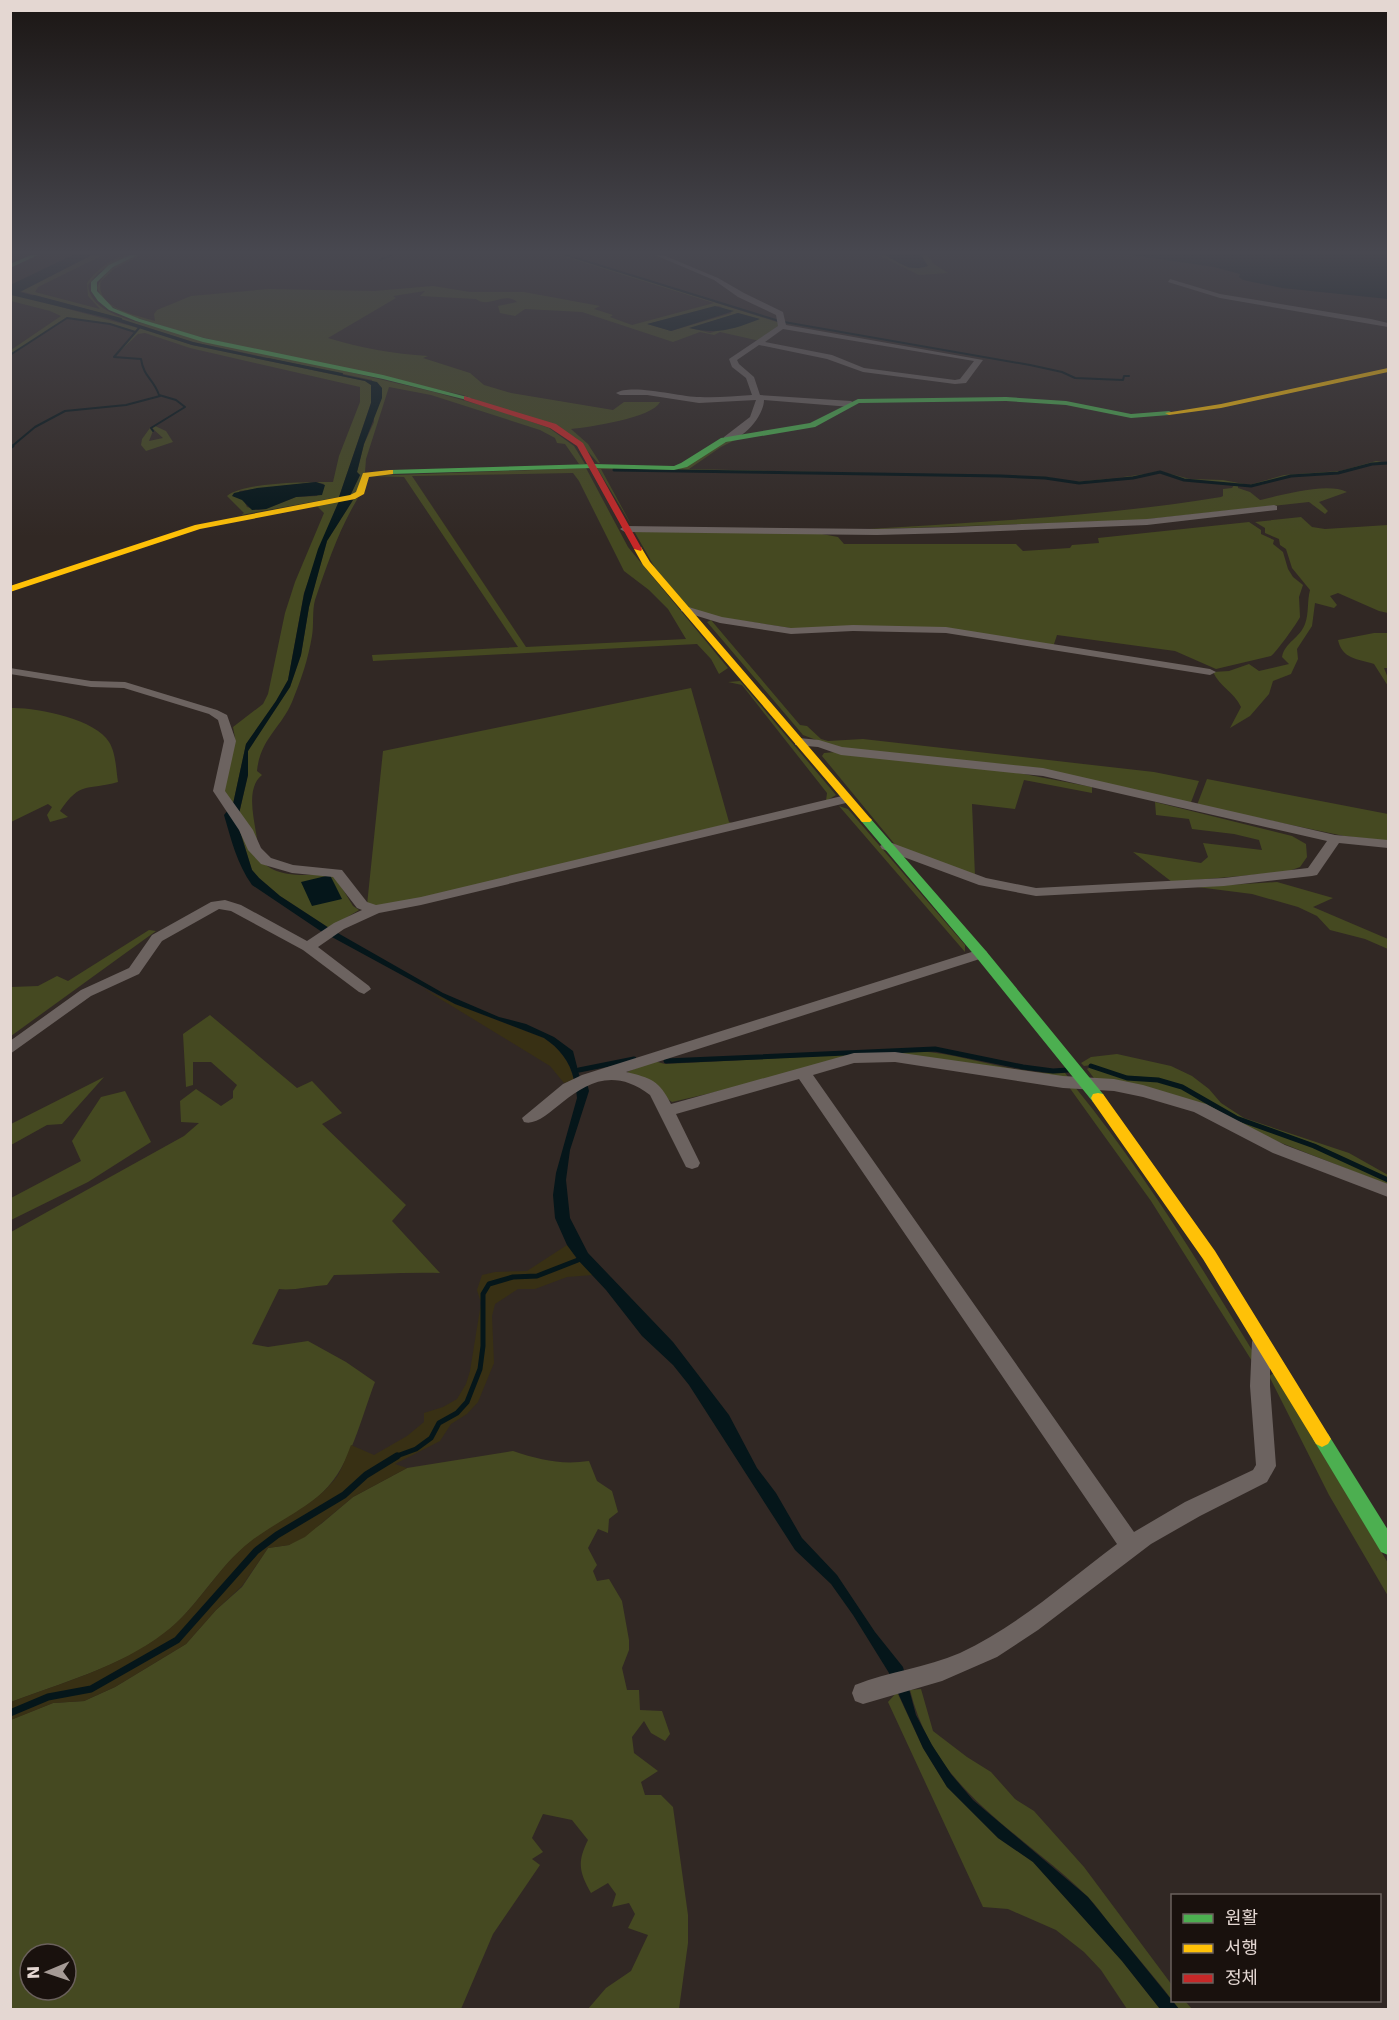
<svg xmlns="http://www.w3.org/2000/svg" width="1399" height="2020" viewBox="0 0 1399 2020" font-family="'DejaVu Sans','Noto Sans KR',sans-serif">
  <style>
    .green { fill: #454921; fill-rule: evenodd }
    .sand { fill: #383014 }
    .water { fill: #05161a }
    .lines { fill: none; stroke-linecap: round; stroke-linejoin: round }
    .stream-far3 { stroke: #05161a; stroke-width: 2 }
    .stream-far2 { stroke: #05161a; stroke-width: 3 }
    .stream-far1 { stroke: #05161a; stroke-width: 5 }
    .stream { stroke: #05161a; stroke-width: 7 }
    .street { fill: #6c6360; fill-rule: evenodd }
    .fast { fill: #4caf50; fill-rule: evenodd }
    .slow { fill: #ffc107; fill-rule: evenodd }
    .jam { fill: #c62828; fill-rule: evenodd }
  </style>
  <rect width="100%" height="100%" fill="#312824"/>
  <!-- green -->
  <path class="green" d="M92,255H103L38,287L35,292L100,309L88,296L87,283C96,270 113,257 128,255L98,273L88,285C90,307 115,315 133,321L434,392L501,411L549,428L574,446L585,464H579L565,444L557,443L555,438L540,430L431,395L389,387L366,459L365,472L356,495L350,496L360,475L357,472L364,444L374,422L372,380L193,342L108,315L20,291Z
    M136,255H141L114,269L101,281C94,308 137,315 155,321L154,314L157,310L191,296L269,289L374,291L433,286L470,292H524L600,306L594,309L613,315L610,317L632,325L714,303L559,255H565L780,323L776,329L760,341L720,332L714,335L700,332L673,342L582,312L525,309L515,316L500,313L498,306L517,302C504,291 489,309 476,299L420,296L425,291L393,296L396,298L328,338C360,348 394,354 428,356L423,358L470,373L484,385L511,393L613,410L624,402H660C652,418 590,427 571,429L588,444L600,463H598L576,438L463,395L207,340L128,315L104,302L97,288C103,272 121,261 136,255ZM719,306L732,313L671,331L648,324ZM738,313L759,319L710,333L691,328Z
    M878,255H885L909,268L924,259L921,255H927L934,264L948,273L919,275Z
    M13,294L138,328L135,331L111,324L67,318L11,355V350L61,316L50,311L11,301V295Z
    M140,328L192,345L365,381L371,385V403L339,497L241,515L244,513L227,496C243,482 310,482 333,482L339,456L360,402V387L190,348L145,333L138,334L114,357ZM316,482L324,484L317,496L296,497L266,509L258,510L247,507L239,491Z
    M155,426L166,431L173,442L146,451L141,445L142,439L150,428L153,431L149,441L163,438L152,428Z
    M739,438L721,447L689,469L1047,477L1075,482L1137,476L1159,471L1190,479L1223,480L1249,485L1284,475L1340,471L1376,461L1388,463H1371L1338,473L1291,475L1261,485H1238V488L1250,492L1260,500C1283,495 1327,482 1347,492L1319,502L1328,511L1325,514L1309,502L1140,520L852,530C975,522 1099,517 1221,497L1223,496V489L1232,488L1234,485L1184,479L1160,472L1079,483L1045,478L1001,476L601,469L632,526L597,468L672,469L724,443Z
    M586,468L628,547L728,668L719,674L711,659L697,644L373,661L372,655L518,647L404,477L369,476ZM573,473L579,481L624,571L649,590L668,609L686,639L526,647L412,476Z
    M358,498C339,529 327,565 315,600C312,611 314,625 312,636C308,660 301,680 292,702C281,728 260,739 257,771L262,775C243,790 257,827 258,848L239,814L248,775V751L290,687L301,655L309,607L327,541L353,500Z
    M339,501L326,532L304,593L288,680L276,701L246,744L233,804L222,790L235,738L233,727L263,704L268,694L285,613L295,582L324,513L316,505Z
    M1301,517L1312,527L1325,529L1388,525V613L1379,611L1338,593L1330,596L1337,605L1334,608L1315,603L1312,626L1297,649L1298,659L1291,674L1273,681L1269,694L1250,716L1230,728L1241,707C1234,692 1220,687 1213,672L1229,671L1249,664L1259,671L1289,664L1282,657C1285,642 1300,638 1305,624C1309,614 1307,601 1310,590L1292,568L1286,549L1280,545L1279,539L1265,533V528L1255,522Z
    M1249,522L1261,530V534L1274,540L1273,544L1283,552L1288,569L1293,577L1303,585L1299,597L1300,617C1298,622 1275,654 1271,656L1216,669L1175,651L1057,635L1053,647L967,632L797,629L716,617L690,610L655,568L634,531L822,534L838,537L844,544H1016L1023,551L1070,548L1072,545L1099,543L1098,538Z
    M711,620L800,725L807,726L821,739L828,741L863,739L1154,772L1199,781L1190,805L1041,770L840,749L803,735L707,622Z
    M1374,633H1388V668H1384L1388,678V686L1374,664C1358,659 1342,659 1338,640Z
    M740,681L836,795L826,801L827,793L742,685L728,682Z
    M691,688L729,822L732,823L391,906L367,905L383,751Z
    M11,708C35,707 96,719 109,742C116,753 116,770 118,782C87,791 81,780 60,811L68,817L50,822L47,815L52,807L48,804L11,822Z
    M836,752L1014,772L1092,787V793L1024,780L1015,809L972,804L975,876L897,847L822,756L824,753Z
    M1207,779L1388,814V841L1344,836L1197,805Z
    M1155,802L1292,836L1306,844L1307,857L1300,867L1286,872L1172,882L1133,852L1201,863L1208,857L1203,843L1262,850L1259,840L1234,834L1192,829L1189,819L1156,815Z
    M839,806L848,809L965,945V952Z
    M240,831C257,861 267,875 305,875C315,875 324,873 334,875L353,906L359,910L329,928L280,896L259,878L252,870Z
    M1277,882L1333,898L1313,907L1388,939V949L1365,939L1330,930L1317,916L1298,907L1252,894L1197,887Z
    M149,930L156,931L11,1036V987L38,986L57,976L68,981Z
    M210,1015L297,1088L312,1081L342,1113L322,1124L406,1205L392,1221L440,1273C404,1272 370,1275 334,1275L327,1285C312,1286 291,1291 279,1289L252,1344L268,1347L308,1341L346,1362L375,1382C361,1418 351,1465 323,1492C299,1515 265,1528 241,1550C213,1575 194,1611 164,1634C120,1667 61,1683 11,1702V1232L184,1136L199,1123L181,1122L180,1101L196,1089L221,1106L233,1098V1091L237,1085L211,1062H193V1085L186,1087L183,1034Z
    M918,1051C967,1054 1016,1076 1065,1073L1068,1077L870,1056L672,1102L627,1072L654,1061L665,1064Z
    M1117,1054L1171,1066L1192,1076L1209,1089L1221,1103L1244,1118L1349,1153L1388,1175V1179L1315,1144L1237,1117L1182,1085L1158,1078L1127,1076L1092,1065L1084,1066L1081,1063L1091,1057Z
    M1091,1067L1127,1079L1158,1081L1181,1088L1235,1119L1314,1147L1388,1182V1185L1269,1138L1231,1119L1097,1082L1087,1069Z
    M104,1077L62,1124L47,1125L11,1145V1124Z
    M1069,1087H1075C1142,1169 1197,1260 1252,1350V1361L1151,1201Z
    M125,1091L151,1142L88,1182L11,1220V1198L81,1161L72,1141L101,1097Z
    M1274,1373L1388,1563V1596L1329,1495L1269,1376Z
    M513,1451C540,1460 561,1465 589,1461L597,1481L612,1491L618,1512L609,1519L608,1533L598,1529L588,1548L597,1565L593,1571L597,1581L609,1579L622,1601L629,1640V1650L622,1668L627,1690H639L640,1710L662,1711L670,1734L665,1741L651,1733L644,1721L632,1737L634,1753L658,1771L641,1782L645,1795H661L673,1807L688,1915V1943L679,2009H588L606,1988L631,1971L648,1935L628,1928L635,1914L629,1903L612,1907L616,1894L608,1883L591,1893C579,1872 577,1862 588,1840L572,1820L543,1814L532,1838L543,1852L532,1859L540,1865L493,1934L461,2009H11L10,1720L53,1703L84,1701L115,1687L186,1644L216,1610L242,1587L268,1548L289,1545L321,1524L353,1497L407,1468ZM30,1954H66V1990H30Z
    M921,1689L933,1731L967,1757L991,1772L1015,1799L1034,1811L1084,1867L1172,1985V2000L1185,2001L1192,2009H1179C1157,1980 1134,1953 1110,1925C1103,1915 1096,1905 1087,1896C1018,1829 935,1792 910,1690Z
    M897,1692L923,1748L947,1787L998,1838L1033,1862L1122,1961L1160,2009H1127L1101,1970L1084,1952L1056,1930L1008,1909L983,1907L888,1702Z"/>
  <!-- sand -->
  <path class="sand" d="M424,989L455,1004L544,1038C559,1048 570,1061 574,1080L564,1083L550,1066Z
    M567,1245L578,1260L593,1275L567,1277L535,1289H518L495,1304L492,1316L494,1363L478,1402L467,1414L451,1424L440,1441L395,1464L407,1468L353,1497L305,1537L289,1545L268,1548L242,1586L216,1610L186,1644L115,1687L84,1701L53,1703L11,1720V1702C61,1683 120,1667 164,1633C198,1608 217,1567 251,1541C280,1519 317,1505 338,1475C343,1466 347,1455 351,1445L374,1455L407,1436L424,1422V1413L443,1407L457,1399L466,1384L470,1371L481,1303L477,1290L482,1275L495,1272L527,1271Z"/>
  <!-- water -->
  <path class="water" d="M73,255H92L20,292L108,315L193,342L377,382L382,388V398L364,444L357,472L360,475L350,496L339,497L371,403V385L365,381L192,345L107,318L11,295L10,285Z
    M885,255H921L928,266C909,272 902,264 885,255Z
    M1131,255H1388V299L1282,288L1243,280L1239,277L1240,274L1214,267Z
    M715,306L734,311L671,331L647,324Z
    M738,313L760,319C734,329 717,335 689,328Z
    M316,482L325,485L322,495L296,497L266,509L252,510L242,500L232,496L234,493L257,488Z
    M353,500L327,541L309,607L301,655L290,687L248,751V775L237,822L252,870L259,878L280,896L329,928L322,932L252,885C237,864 231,839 224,815L233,804L246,744L276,701L288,680L304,594L318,549L339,501Z
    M330,875L342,899L312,906L301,882Z
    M336,932L443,993L499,1017L526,1024L554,1037L573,1051L580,1078L574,1080C570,1061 559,1048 544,1038L455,1004L330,936Z
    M587,1083L589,1091L570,1150L566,1180L570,1218L588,1253L673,1342L729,1415L757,1468L776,1493L802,1538L837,1575L875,1632L903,1667L916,1715L932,1745L951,1774L973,1800L1088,1897L1179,2009H1160L1122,1961L1033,1862L998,1838L947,1787L923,1748L889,1673L853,1615L831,1584L795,1550L689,1385L673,1365L642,1336L606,1290L578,1260L567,1245L555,1218L553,1195L556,1173L577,1098L576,1089Z"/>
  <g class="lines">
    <!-- stream-far3 -->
    <path class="stream-far3" d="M566,255L779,321
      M380,260L391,255
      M34,296L121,319
      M784,322L1030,365L1062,372L1075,378L1123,380L1124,376H1129
      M139,328L114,357L141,359C144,378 153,378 159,395L176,400L185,407L151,428L153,431
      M10,355L67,318L110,324L135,332
      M268,359L342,374
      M11,447L35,427L65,411L126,405L160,396"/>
    <!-- stream-far2 -->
    <path class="stream-far2" d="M10,448L13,446
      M614,470L1001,476L1045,478L1079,483L1133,478L1160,472L1184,480L1251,486L1291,476L1338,473L1372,464L1388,463"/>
    <!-- stream-far1 -->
    <path class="stream-far1" d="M666,1061L935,1049L1023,1067L1053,1071L1068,1070
      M1091,1066L1127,1078L1158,1080L1182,1087L1236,1118L1314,1146L1388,1180
      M579,1070L634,1059
      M394,1457L416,1449L431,1438L439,1423L457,1413L467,1402L480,1369L483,1346V1294L489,1284L513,1277L537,1276L578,1260"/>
    <!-- stream -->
    <path class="stream" d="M10,1713L48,1697L91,1689L177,1640L256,1551L277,1535L344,1495L366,1475L397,1456"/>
    <!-- street -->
    <path class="street" d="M655,255H663L718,278L744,293L783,312L786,325L983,360L966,383L955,384L863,372L827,359L759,345L737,360L739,364L754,377L760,395L851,401L855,404L851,407L764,400C764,416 742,442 724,441V437L750,417L756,400L699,403L647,395H620L616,393C631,383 680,397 700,397C717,398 734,396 752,395L746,378L732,367L729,359L778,326L776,315L738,297L714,280ZM783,329L974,361L960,379L955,380L864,368L832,355L765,342Z
      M1170,279L1220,294L1371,319L1388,323V327L1220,298L1168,282Z
      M1274,505L1277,506V510L1147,525L952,533L877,535L625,532L620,529L625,526L877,529L952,527L1147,519Z
      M685,606L722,617L791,628L853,625L946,627L1210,669L1216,672L1210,675L946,633L853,631L791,634L720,623L681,611V607Z
      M10,668L91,681L125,682L217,710L227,715L236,741L225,791L253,830L261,848L271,858L293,865L342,870L367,902L376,905L421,897L846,795L852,799L846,803L421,905L379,913L344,929L318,947L369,986L371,989L364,994L359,992L303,950L231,911L219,909L162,941L139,974L91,996L10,1054V1041L81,990L129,968L152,935L211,902L225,900L241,905L307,941L334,923L362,910L357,908L333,877L292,873L261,864L248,850L239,830L213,791L224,741L218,720L209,714L124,688L91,687L10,674Z
      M799,738L819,740L842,747L1043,768L1335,835L1388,840V848L1339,843L1317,875L1312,876L1224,886L1036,896L979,885L882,849L880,846L887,842L892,843L986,878L1036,888L1224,878L1308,868L1327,841L1043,776L841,755L818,747L795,745V739Z
      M981,949L986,951L988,954L986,957L626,1072C651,1078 659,1080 671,1104L854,1053L895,1052L1063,1076L1114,1079L1143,1085L1206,1104L1285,1145L1388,1184V1197L1273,1153L1194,1112L1143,1097L1114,1091L1063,1088L895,1062L854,1063L813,1075L1134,1532L1185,1502L1253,1470L1256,1465L1250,1386L1252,1342L1254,1337L1261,1334L1268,1337L1270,1342V1386L1276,1466L1267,1482L1200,1516L1151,1544L1038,1630L997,1657L942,1681L863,1704L855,1701L852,1693L855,1685C889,1671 926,1668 960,1653C1018,1626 1066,1582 1117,1544L799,1079L676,1114L700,1163L698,1167L692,1169L686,1167L650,1095C587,1047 552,1131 524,1122L522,1118L563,1084L582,1075Z"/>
    <!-- fast -->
    <path class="fast" d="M31,255H38L10,268V264Z
      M130,255H137L113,267L97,282V291L113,308L140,319L204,338L383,375L471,398L467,400L383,379L203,342L136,321L109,310L98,301L91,291V282L109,265Z
      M1006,397L1066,401L1131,414L1169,411L1173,413L1169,415L1131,418L1066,405L1006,401L859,403L815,427L726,442L687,467L674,470L593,468L390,474L386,472L390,470L593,464L674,466L681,463L721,438L810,423L858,399Z
      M866,817L870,818L986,951L1103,1094L1105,1098L1103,1102H1093L976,957L862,822L860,820L862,818Z
      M1322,1431L1328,1434L1388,1530V1555L1381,1552L1316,1444L1313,1439L1316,1434Z"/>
    <!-- slow -->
    <path class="slow" d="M1388,368V372L1221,408L1169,415L1165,413L1221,404Z
      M390,470H393V474L369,477L364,494L355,499L200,529L10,592V586L195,525L350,495L356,492L363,473Z
      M635,547H641L650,562L870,818L872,820L870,822H862L643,565L634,549Z
      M1098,1093L1103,1094L1215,1251L1328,1434L1331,1439L1328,1444L1322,1447L1316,1444L1203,1259L1093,1102L1091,1098L1093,1094Z"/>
    <!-- jam -->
    <path class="jam" d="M464,396L556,424L583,443L642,549L641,551L634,549L577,446L550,428L464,400Z"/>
  </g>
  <!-- sky -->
  <linearGradient id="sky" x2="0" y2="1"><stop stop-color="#1b1614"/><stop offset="0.47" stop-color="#484850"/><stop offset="1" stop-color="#484850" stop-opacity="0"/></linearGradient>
  <rect width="1399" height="537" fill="url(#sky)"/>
  <!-- border -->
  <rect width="1399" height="2020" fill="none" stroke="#e4d7d2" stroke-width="24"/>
  <!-- legend -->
  <rect x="1171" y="1894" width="210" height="108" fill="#19110d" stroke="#6a605c" stroke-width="1.5"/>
  <rect x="1183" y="1914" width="30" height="9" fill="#4caf50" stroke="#6a605c" stroke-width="1.5"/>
  <text x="1225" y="1924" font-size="18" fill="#e4d7d2">원활</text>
  <rect x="1183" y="1944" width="30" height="9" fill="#ffc107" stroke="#6a605c" stroke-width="1.5"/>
  <text x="1225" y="1954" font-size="18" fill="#e4d7d2">서행</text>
  <rect x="1183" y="1974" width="30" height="9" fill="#c62828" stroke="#6a605c" stroke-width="1.5"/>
  <text x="1225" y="1984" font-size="18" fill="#e4d7d2">정체</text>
  <!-- north arrow -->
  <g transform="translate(48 1972) rotate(268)"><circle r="28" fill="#19110d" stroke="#6a605c" stroke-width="1.5"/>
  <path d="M0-4.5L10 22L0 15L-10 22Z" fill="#a59a95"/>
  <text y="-9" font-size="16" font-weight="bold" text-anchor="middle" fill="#e4d7d2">N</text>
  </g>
</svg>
